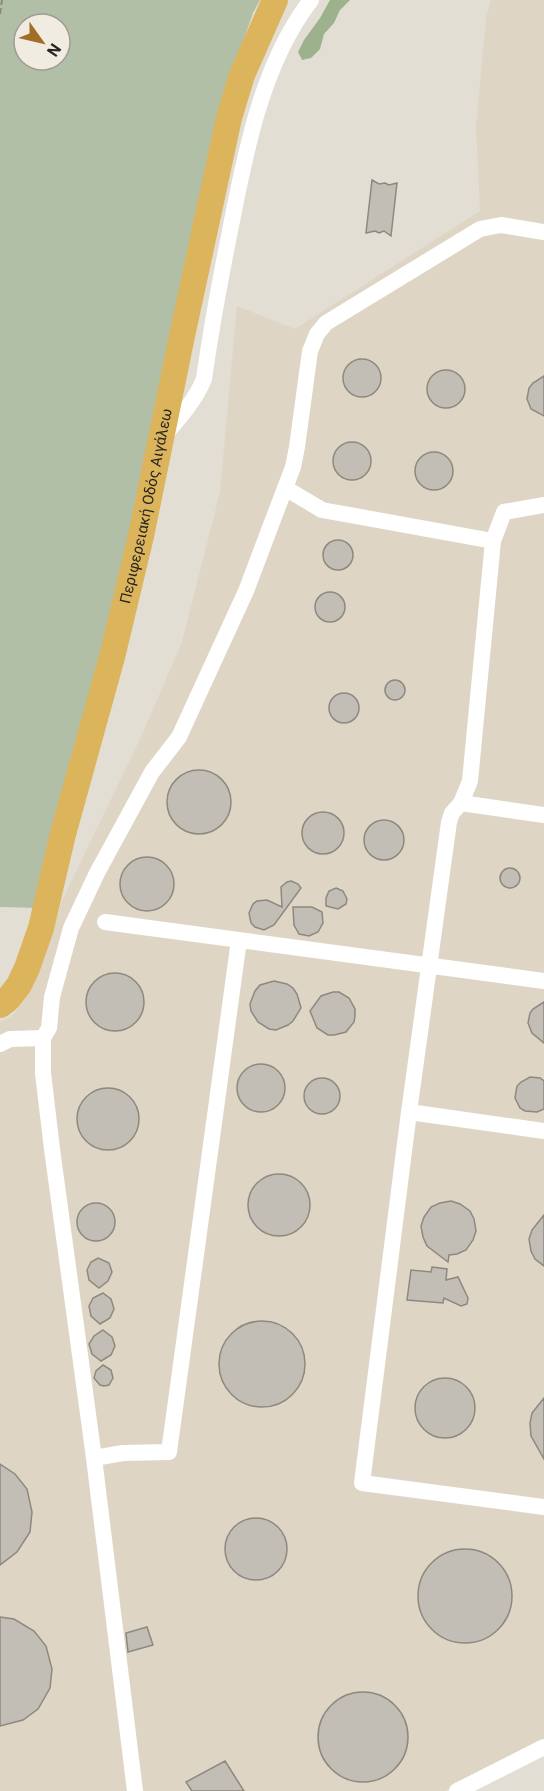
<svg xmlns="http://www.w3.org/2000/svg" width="544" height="1791" viewBox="0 0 544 1791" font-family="Roboto,sans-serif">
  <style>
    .built { fill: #ded5c4 }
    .green { fill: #b2bfa7; fill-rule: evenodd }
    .forest { fill: #9db28c }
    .building { fill: #c3beb5; stroke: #8d897f; stroke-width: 1.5 }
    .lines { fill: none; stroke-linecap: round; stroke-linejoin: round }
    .path { stroke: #8b8780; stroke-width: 2; stroke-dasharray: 6 3; stroke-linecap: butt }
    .minor { stroke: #fff; stroke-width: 16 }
    .highway { stroke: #dcb45b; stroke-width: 26 }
    .labels { text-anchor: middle; stroke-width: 4.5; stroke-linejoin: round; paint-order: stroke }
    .street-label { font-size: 15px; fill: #272521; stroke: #f1ece1 }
  </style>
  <rect width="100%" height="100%" fill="#e3ded4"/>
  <!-- built -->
  <path class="built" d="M491,0H544V1741L445,1791H0V1023L13,1015L30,992L51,938L62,901L140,739L182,642L220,492L237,306L295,329L480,211L476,127L486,18Z"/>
  <!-- green -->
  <path class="green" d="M0,0H260L253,13L220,108L135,521L38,908L0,907ZM24,24H60V60H24Z"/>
  <!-- forest -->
  <path class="forest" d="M330,0H350L340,10L334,23L324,34L320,49L311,58L302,60L298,52L304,40L320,18Z"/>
  <!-- building -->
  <path class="building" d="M372,180L379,184L385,183L389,185L397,183L391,236L384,231L379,233L375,231L366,233Z
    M343 378a19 19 0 1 1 38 0a19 19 0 1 1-38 0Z
    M427 389a19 19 0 1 1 38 0a19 19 0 1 1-38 0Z
    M544,376V416L531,409L527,399L529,388L533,383Z
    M333 461a19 19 0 1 1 38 0a19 19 0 1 1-38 0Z
    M415 471a19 19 0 1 1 38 0a19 19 0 1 1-38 0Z
    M323 555a15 15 0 1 1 30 0a15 15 0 1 1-30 0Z
    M315 607a15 15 0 1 1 30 0a15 15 0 1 1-30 0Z
    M385 690a10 10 0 1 1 20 0a10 10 0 1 1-20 0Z
    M329 708a15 15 0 1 1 30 0a15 15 0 1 1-30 0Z
    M167 802a32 32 0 1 1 64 0a32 32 0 1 1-64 0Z
    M302 833a21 21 0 1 1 42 0a21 21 0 1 1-42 0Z
    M364 840a20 20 0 1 1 40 0a20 20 0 1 1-40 0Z
    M120 884a27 27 0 1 1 54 0a27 27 0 1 1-54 0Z
    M500 878a10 10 0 1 1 20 0a10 10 0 1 1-20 0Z
    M291,881L298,884L301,888L274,925L264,930L255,927L251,923L249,913L253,904L257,901L267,900L282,907L281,887L287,882Z
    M336,888L343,891L347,899L346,904L338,909L326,906V898L329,891Z
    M293,907H312L322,912L323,923L318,932L309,936L299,934L294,925Z
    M86 1002a29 29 0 1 1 58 0a29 29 0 1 1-58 0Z
    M274,981L287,984L293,988L297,994L301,1008L293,1021L288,1025L276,1030L269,1029L258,1022L251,1011L250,1004L255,991L260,985Z
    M333,992H339L349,998L355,1009V1016L354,1022L346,1032L334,1035H328L317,1028L310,1011L321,996Z
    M544,1002V1043L532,1033L528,1023L530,1013L533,1009Z
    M237 1088a24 24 0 1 1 48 0a24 24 0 1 1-48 0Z
    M530,1077L540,1078L544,1081V1109L537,1112L525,1111L520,1108L515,1098L517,1086L521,1082Z
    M304 1096a18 18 0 1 1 36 0a18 18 0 1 1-36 0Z
    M77 1119a31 31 0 1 1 62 0a31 31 0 1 1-62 0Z
    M248 1205a31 31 0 1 1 62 0a31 31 0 1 1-62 0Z
    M451,1201L460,1204L470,1211L474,1219L476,1231L473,1240L466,1250L457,1254L449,1255L448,1262L427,1246L423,1237L421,1226L424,1217L431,1207L440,1203Z
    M77 1222a19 19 0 1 1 38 0a19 19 0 1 1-38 0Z
    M544,1215V1266L535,1259L531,1251L529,1239L532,1230Z
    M98,1258L109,1263L112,1272L108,1281L99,1288L89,1280L87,1270L91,1262Z
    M432,1267L447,1269L446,1280L458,1277L468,1298L467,1304L461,1306L444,1298L443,1303L407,1300L411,1270L431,1272Z
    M103,1293L111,1299L114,1309L110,1318L100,1324L91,1316L89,1306L93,1298Z
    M219 1364a43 43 0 1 1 86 0a43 43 0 1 1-86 0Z
    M103,1330L112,1337L115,1346L111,1355L101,1361L92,1354L89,1344L94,1336Z
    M103,1365L111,1370L113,1378L109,1385L104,1386L100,1385L94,1378L96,1371Z
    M415 1408a30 30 0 1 1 60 0a30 30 0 1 1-60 0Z
    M544,1398V1459L531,1436L530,1423L532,1413Z
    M0,1464L15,1474L27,1489L32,1512L30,1532L17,1552L0,1565Z
    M225 1549a31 31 0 1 1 62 0a31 31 0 1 1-62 0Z
    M418 1596a47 47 0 1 1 94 0a47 47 0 1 1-94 0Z
    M0,1617L14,1619L34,1631L46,1646L52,1669L50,1688L38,1709L23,1720L0,1726Z
    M147,1627L153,1645L128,1652L126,1633Z
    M318 1737a45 45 0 1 1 90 0a45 45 0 1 1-90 0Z
    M225,1761L244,1791H192L186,1782Z"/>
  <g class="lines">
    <!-- path -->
    <path class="path" d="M0,14L2,0"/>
    <!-- minor -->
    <path class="minor" d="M164,436C179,418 195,401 204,379C211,329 220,280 230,231C245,154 262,63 311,0
      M493,541L504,512L544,505
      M461,803L470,781L493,541L322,510L285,488L293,467L297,447L310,351L317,334L326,323L480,229L501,225L544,232
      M544,815L461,803L452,813L449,822L409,1112L362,1483L544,1507
      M105,922L544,981
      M43,1038V1073L52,1149L94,1458L135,1791
      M0,1044L10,1039L43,1038L49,1028L52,997L71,928L97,873L152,772L179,737L246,591L285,488
      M409,1112L544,1131
      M94,1458L123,1453L169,1452L239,940
      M457,1791L544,1747"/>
    <!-- highway -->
    <path class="highway" id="s1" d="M0,1005L8,999L19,985L27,968L41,928L63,834L112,657L141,536L182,336L229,118L242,75L275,0"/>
  </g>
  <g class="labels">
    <!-- street labels -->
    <g class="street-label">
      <text dy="5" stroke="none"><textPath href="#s1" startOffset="524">Περιφερειακή Οδός Αιγάλεω</textPath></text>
    </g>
  </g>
  <!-- north arrow -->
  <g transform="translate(42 42) rotate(124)"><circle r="28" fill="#f1ece1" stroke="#a09c94" stroke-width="1.5"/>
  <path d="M0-4.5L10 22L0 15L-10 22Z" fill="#a26e26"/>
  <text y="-9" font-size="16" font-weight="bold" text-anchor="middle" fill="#272521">N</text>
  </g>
</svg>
